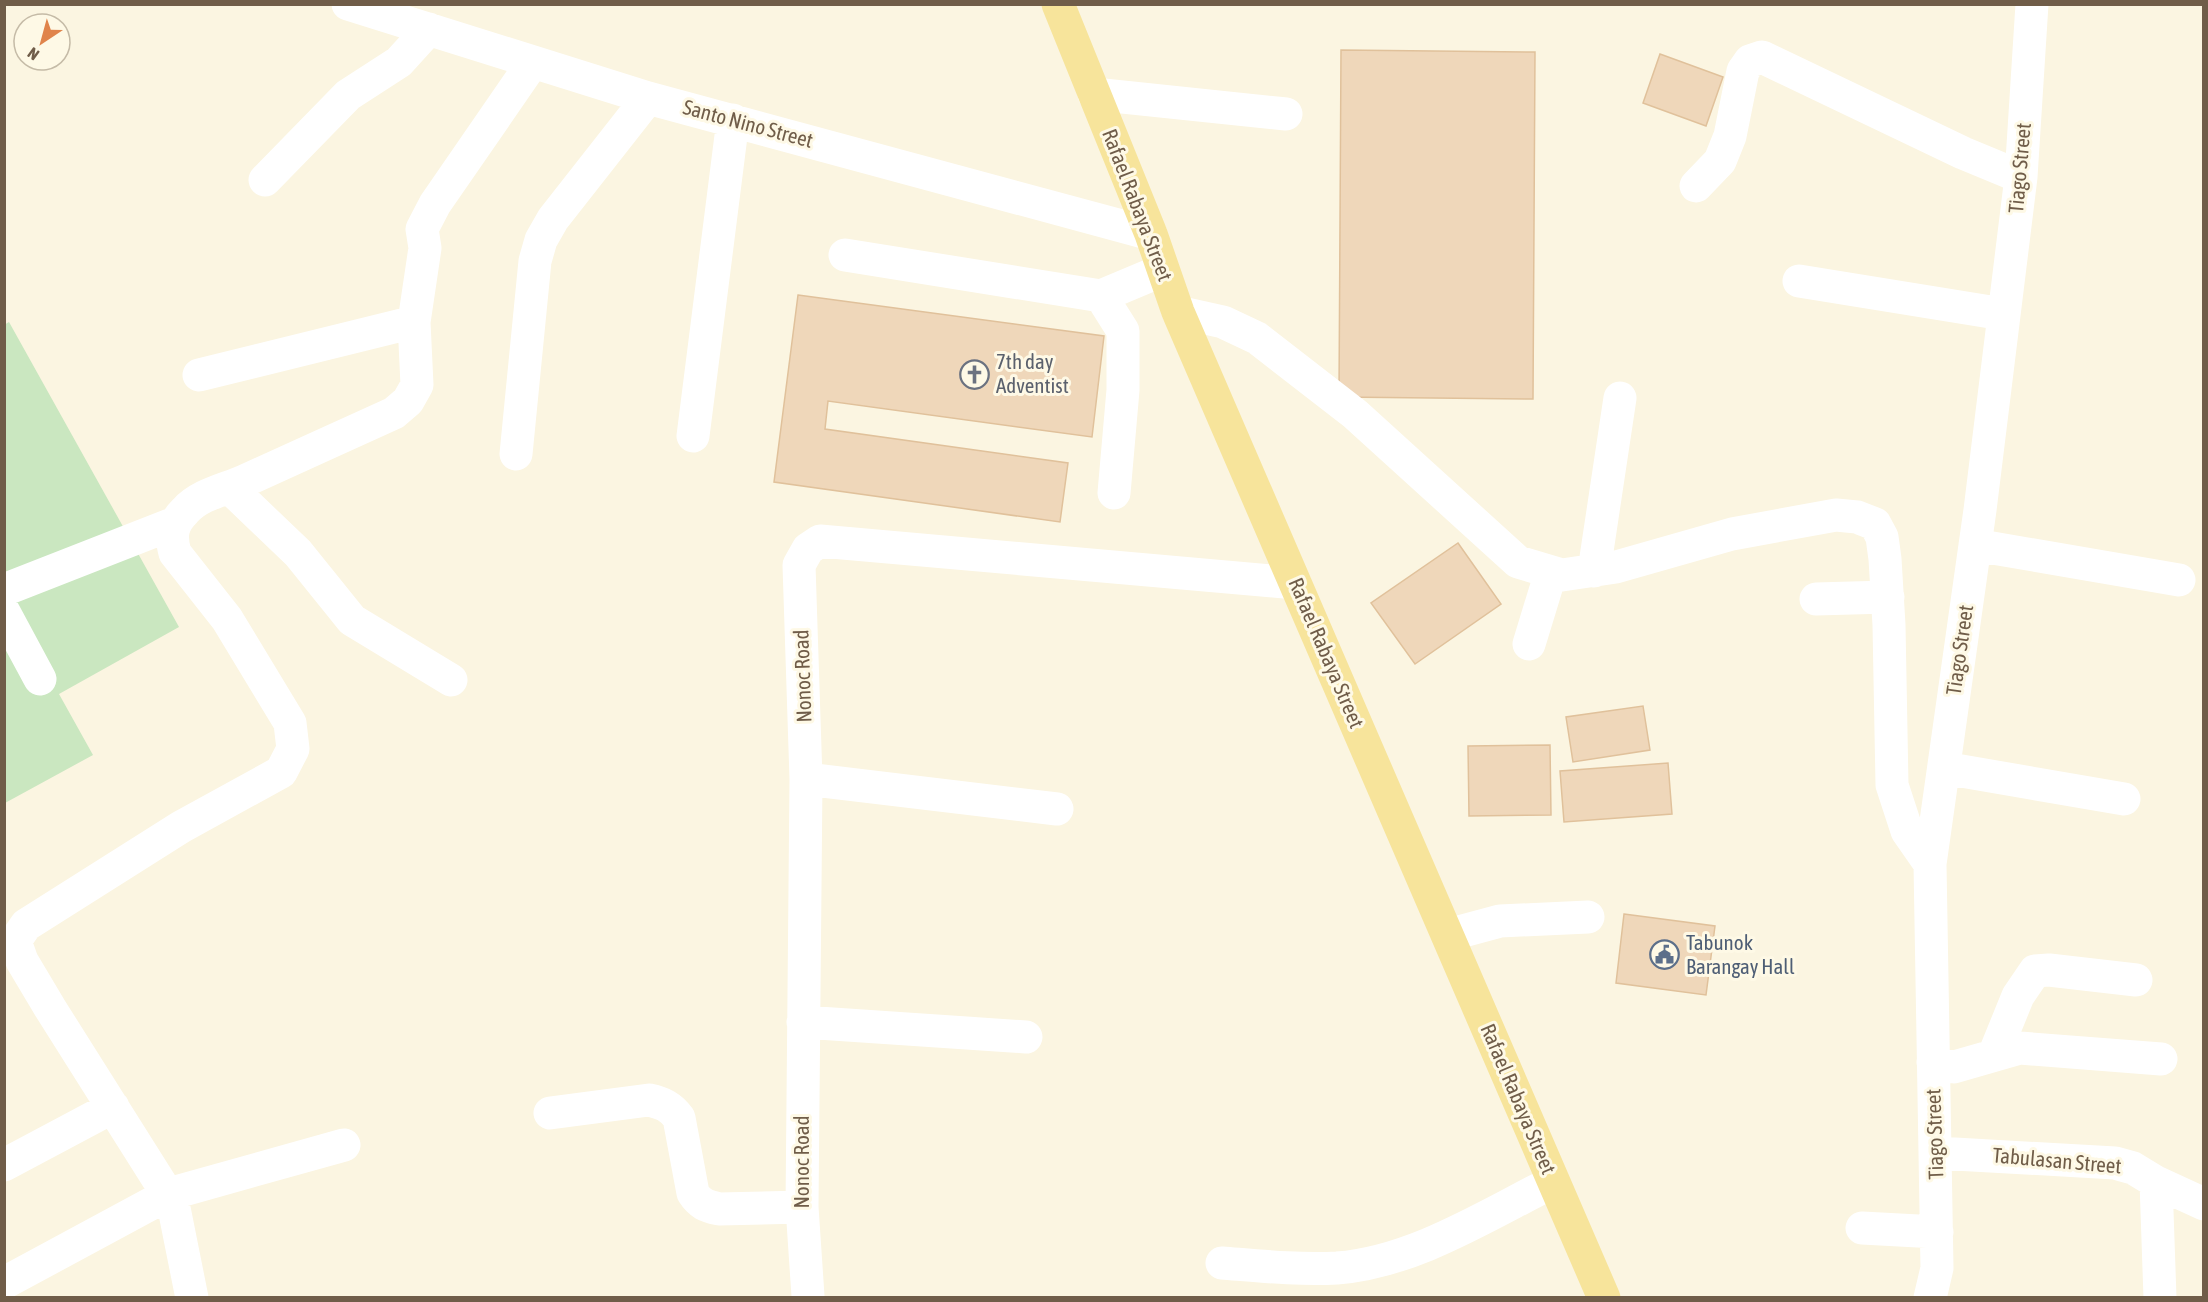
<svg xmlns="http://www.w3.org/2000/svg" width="2208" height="1302" viewBox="0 0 2208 1302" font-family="'Asap Condensed',sans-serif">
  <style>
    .grass { fill: #cae7c0 }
    .building { fill: #efd7ba; stroke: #e0c19b; stroke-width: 1.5 }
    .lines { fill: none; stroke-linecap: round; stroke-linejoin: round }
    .minor { stroke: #fff; stroke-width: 33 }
    .major { stroke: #f7e49b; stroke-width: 33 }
    .labels { text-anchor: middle; stroke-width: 6; stroke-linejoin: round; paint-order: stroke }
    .street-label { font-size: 21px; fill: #705d49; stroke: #fef9e6 }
    .worship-label { font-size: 21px; fill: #5b616d; stroke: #fef9e6; text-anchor: start }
    .service-label { font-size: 21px; fill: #4e5e75; stroke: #fef9e6; text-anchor: start }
  </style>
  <rect width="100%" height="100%" fill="#fbf5e1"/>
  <!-- grass -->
  <path class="grass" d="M9,322L179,627L59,694L93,755L5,803L4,325Z"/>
  <!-- building -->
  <path class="building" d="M1341,50L1535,52L1533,399L1339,397Z
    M1660,54L1723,77L1706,126L1643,103Z
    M798,295L1104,336L1092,437L828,401L825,429L1068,463L1060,522L774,482Z
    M1458,543L1501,604L1415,664L1371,603Z
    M1643,706L1650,750L1573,762L1566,717Z
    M1550,745L1551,815L1469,816L1468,746Z
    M1668,763L1672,814L1564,822L1560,771Z
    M1624,914L1715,926L1706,995L1616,983Z"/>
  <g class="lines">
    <!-- minor -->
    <path class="minor" d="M348,4L648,98L1151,234
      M1094,94L1286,114
      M265,180L348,95L399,62L429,29
      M1696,186L1720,161L1730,136L1743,71L1750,61L1762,57L1963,153L2021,177
      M845,255L1101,296L1123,331V390L1114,493
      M1799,281L2003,314
      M1101,296L1163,270
      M1178,312L1223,322L1257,338L1355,414L1518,562L1562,575L1616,567L1732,534L1836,515L1857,517L1875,524L1882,537L1885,559L1889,625L1892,785L1907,831L1930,864
      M199,375L414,322
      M693,436L733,120
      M516,454L535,261L541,240L553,219L648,98
      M229,487L298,553L352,620L451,680
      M1975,545L2179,580
      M1594,571L1620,398
      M4,590L175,523
      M1816,599L1888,597
      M4,612L40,679
      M1529,644L1551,572
      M1944,768L2124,799
      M806,779L1057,809
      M1448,935L1500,921L1588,917
      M803,1022L1026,1037
      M1994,1055L2018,996L2035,971L2049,970L2136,980
      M1933,1062L1954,1067L2020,1048L2161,1059
      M550,1113L649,1100C663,1103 671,1107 679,1118L693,1193C700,1204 706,1206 719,1209L802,1207
      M1937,1153L2115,1163L2133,1168L2156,1182L2204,1204
      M4,1165L113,1107
      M2156,1182L2160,1298
      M1862,1228L1937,1232
      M1222,1263C1260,1266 1298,1270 1337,1268C1414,1262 1485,1216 1553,1182
      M4,1283L169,1194L344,1145
      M808,1296L802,1207L806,779L799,565L808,549L820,541L1295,583
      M192,1298L173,1203L50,1008L22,961L15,941L26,925L181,827L281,772L293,749L290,723L227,619L175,553C170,535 172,524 185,511C199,495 223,490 242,482C293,459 343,436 394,413L408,401L417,385L414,322L425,248L422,229L435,204L533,62
      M1930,1298L1937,1268L1930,864L1980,510L2021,177L2032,4"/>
    <!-- major -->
    <path class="major" d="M1058,4L1151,234L1178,312L1604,1298"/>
  </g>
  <!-- icons -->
  <defs>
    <symbol id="church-ring" viewBox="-11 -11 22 22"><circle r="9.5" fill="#fef9e6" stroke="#6b7280" stroke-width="1.5"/><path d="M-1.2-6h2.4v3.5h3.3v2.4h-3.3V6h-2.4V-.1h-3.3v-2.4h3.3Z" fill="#6b7280"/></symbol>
    <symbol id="civic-ring" viewBox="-11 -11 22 22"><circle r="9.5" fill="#fef9e6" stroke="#5c6f8a" stroke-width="1.5"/><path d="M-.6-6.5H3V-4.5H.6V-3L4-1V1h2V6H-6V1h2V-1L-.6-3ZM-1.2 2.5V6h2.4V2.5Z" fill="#5c6f8a"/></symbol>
  </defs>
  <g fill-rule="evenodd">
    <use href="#church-ring" x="958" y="358" width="33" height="33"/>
    <use href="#civic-ring" x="1648" y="938" width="33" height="33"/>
  </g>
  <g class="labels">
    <!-- street labels -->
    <g class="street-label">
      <text transform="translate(748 124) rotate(15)" y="7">Santo Nino Street</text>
      <text transform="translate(2020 168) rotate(-85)" y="7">Tiago Street</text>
      <text transform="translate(1137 205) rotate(69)" y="7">Rafael Rabaya Street</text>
      <text transform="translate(1960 650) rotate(-82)" y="7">Tiago Street</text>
      <text transform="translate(1326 653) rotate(67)" y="7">Rafael Rabaya Street</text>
      <text transform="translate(803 676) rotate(-92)" y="7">Nonoc Road</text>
      <text transform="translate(1518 1099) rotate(67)" y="7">Rafael Rabaya Street</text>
      <text transform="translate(1935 1134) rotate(-92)" y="7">Tiago Street</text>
      <text transform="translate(2057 1161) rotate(5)" y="7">Tabulasan Street</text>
      <text transform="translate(802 1162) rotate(-90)" y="7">Nonoc Road</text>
    </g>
    <!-- worship labels -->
    <g class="worship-label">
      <text x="996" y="369">7th day<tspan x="996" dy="24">Adventist</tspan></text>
    </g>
    <!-- service labels -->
    <g class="service-label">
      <text x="1686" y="950">Tabunok<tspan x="1686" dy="24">Barangay Hall</tspan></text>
    </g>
  </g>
  <!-- border -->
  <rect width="2208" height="1302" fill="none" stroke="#705d49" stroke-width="12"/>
  <!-- north arrow -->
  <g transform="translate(42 42) rotate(216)"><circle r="28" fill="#fef9e6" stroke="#c5bba7" stroke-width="1.5"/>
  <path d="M0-4.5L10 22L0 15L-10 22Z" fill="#e0844b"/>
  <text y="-9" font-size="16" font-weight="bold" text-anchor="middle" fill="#705d49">N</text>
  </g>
</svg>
